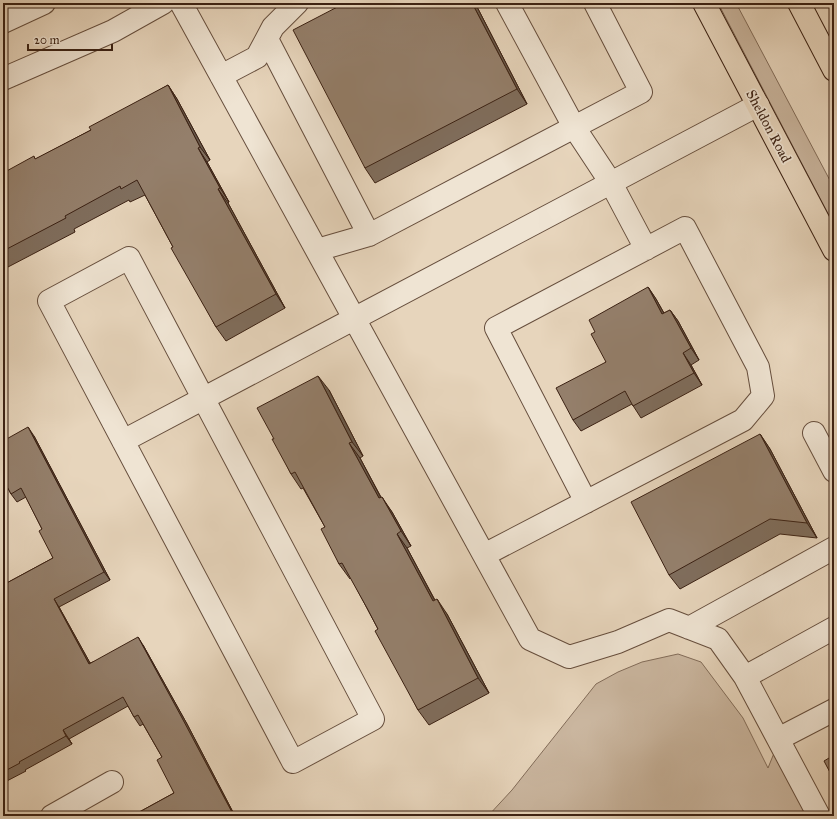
<svg xmlns="http://www.w3.org/2000/svg" width="837" height="819" viewBox="0 0 837 819" font-family="'IM FELL Great Primer',serif">
  <style>
    .green { fill: #cab69f; stroke: #826c59 }
    .lines { fill: none; stroke-linecap: round; stroke-linejoin: round }
    .minor-casing { stroke: #664e3d; stroke-width: 24 }
    .major-casing { stroke: #3b2113; stroke-width: 24 }
    .minor { stroke: #efe4d3; stroke-width: 22 }
    .major { stroke: #e7d5bc; stroke-width: 22 }
    .wall { fill: #7f6d5c; stroke: #3b2113 }
    .shaded-wall { fill: #68594b; stroke: #3b2113 }
    .building { fill: #947f6b; stroke: #3b2113 }
    .labels { text-anchor: middle; stroke-width: 3.5; stroke-linejoin: round; paint-order: stroke }
    .street-label { font-size: 14px; fill: #3b2113; stroke: #efe4d3 }
  </style>
  <rect width="100%" height="100%" fill="#e7d5bc"/>
  <filter id="stains"><feTurbulence type="fractalNoise" baseFrequency=".005" numOctaves="4"/><feColorMatrix values="0 0 0 0 .2 0 0 0 0 .09 0 0 0 0 .02 0 0 0 .5 -.17"/></filter>
  <radialGradient id="worn" r=".72"><stop offset=".6" stop-color="#630" stop-opacity="0"/><stop offset="1" stop-color="#630" stop-opacity=".3"/></radialGradient>
  <!-- green -->
  <path class="green" d="M718,3H736L834,188V225Z
    M678,654L701,662L743,718L768,768L783,731L827,816H488L512,790L596,684L618,672L642,662Z"/>
  <g class="lines">
    <defs>
      <path id="minor" d="M181,3L530,639L569,657L618,642L669,620L718,639L745,677L834,628
        M507,3L574,127L611,183L646,249
        M3,22L44,3
        M267,39L369,235
        M221,76L257,57L273,27L297,3
        M3,79L113,31L163,3
        M317,250L369,235L641,92L595,3
        M129,258L373,719L293,762L49,301Z
        M814,433L834,471
        M123,441L758,105
        M484,555L743,420L763,396L758,367L685,228L496,328L586,502
        M689,628L834,548
        M745,677L819,816
        M778,739L834,710
        M52,816L112,782"/>
      <path id="major" d="M704,3L834,250
        M799,3L834,70"/>
    </defs>
    <!-- minor casing -->
    <use href="#minor" class="minor-casing"/>
    <!-- major casing -->
    <use href="#major" class="major-casing"/>
    <!-- minor -->
    <use href="#minor" class="minor"/>
    <!-- major -->
    <use href="#major" class="major"/>
  </g>
  <!-- wall -->
  <path class="wall" d="M345,3H475L527,104L375,183L365,168Z
    M168,85L177,99L210,160L207,162L229,202L228,203L285,308L226,341L216,327L173,247L145,195L130,202L129,200L74,229L75,232L8,267L3,259V173L36,159L91,130Z
    M648,287L656,299L664,313L670,310L678,321L699,360L691,365L702,385L641,418L632,404L581,431L573,420Z
    M329,390L363,456L360,458L381,497L392,512L411,546L407,548L435,600L447,614L489,693L429,725L418,710L378,629L351,578L350,579L339,564L325,527L303,488L301,489L291,474L274,439Z
    M760,434L770,449L817,538L780,534L680,589L669,575Z
    M34,436L110,580L59,607L90,663L143,645L187,724L235,816H132L174,793L162,757L143,724L140,726L134,717L128,706L69,739L72,744L25,770L26,771L3,783V585L53,558L42,529L26,497L17,502L11,494L4,480L3,481V441Z"/>
  <!-- shaded-wall -->
  <path class="shaded-wall" d="M472,3H475L527,104L517,89Z
    M168,85L177,99L210,160L200,147Z
    M198,148L207,162L229,202L220,188Z
    M218,189L228,203L285,308L276,294Z
    M648,287L656,299L671,326L662,314Z
    M670,310L678,321L699,360L691,348Z
    M683,353L691,365L702,385L694,373Z
    M318,376L329,390L363,456L352,442Z
    M28,427L34,436L110,580L104,572Z
    M760,434L770,449L817,538L807,523Z
    M349,443L360,458L389,513L379,498Z
    M382,497L392,512L411,546L401,531Z
    M397,534L407,548L443,616L433,601Z
    M54,599L59,607L95,672L89,664Z
    M437,599L447,614L489,693L478,678Z
    M138,637L143,645L187,724L235,816H234Z
    M63,730L69,739L72,744L66,736Z"/>
  <!-- building -->
  <path class="building" d="M345,3H472L517,89L365,168L293,30Z
    M168,85L200,147L198,148L220,188L218,189L276,294L216,327L171,248L173,247L137,180L121,189L120,186L65,216L66,218L3,251V173L34,156L35,159L91,130L89,127Z
    M648,287L662,314L670,310L691,348L683,353L694,373L633,406L625,391L573,420L556,388L606,362L591,334L595,332L589,320Z
    M318,376L352,442L349,443L379,498L382,497L401,531L397,534L433,601L437,599L478,678L418,710L375,631L378,629L367,608L342,563L339,564L321,529L325,527L295,472L291,474L272,439H274L257,408Z
    M28,427L104,572L54,599L89,664L138,637L181,716L234,816H132L174,793L157,760L162,757L138,715L134,717L123,697L63,730L66,736L19,762L20,763L3,772V585L53,558L39,531L42,529L21,488L11,494L3,479V441Z
    M760,434L807,523L770,519L669,575L631,502Z
    M834,755V780L824,761Z"/>
  <g class="labels">
    <!-- street labels -->
    <g class="street-label">
      <text transform="translate(769 126) rotate(62)" y="5">Sheldon Road</text>
    </g>
  </g>
  <!-- margin -->
  <rect width="837" height="819" fill="none" stroke="#e7d5bc" stroke-width="16"/>
  <rect x="4" y="4" width="829" height="811" fill="none" stroke="#3b2113" stroke-width="2"/>
  <rect x="8" y="8" width="821" height="803" fill="none" stroke="#3b2113"/>
  <!-- scale -->
  <path d="M28 44v6h84v-6" fill="none" stroke="#3b2113" stroke-width="2"/>
  <text x="34" y="44" font-size="12" fill="#3b2113" stroke="#efe4d3" stroke-width="3" paint-order="stroke">20 m</text>
  <rect width="100%" height="100%" filter="url(#stains)"/>
  <rect width="100%" height="100%" fill="url(#worn)"/>
</svg>
